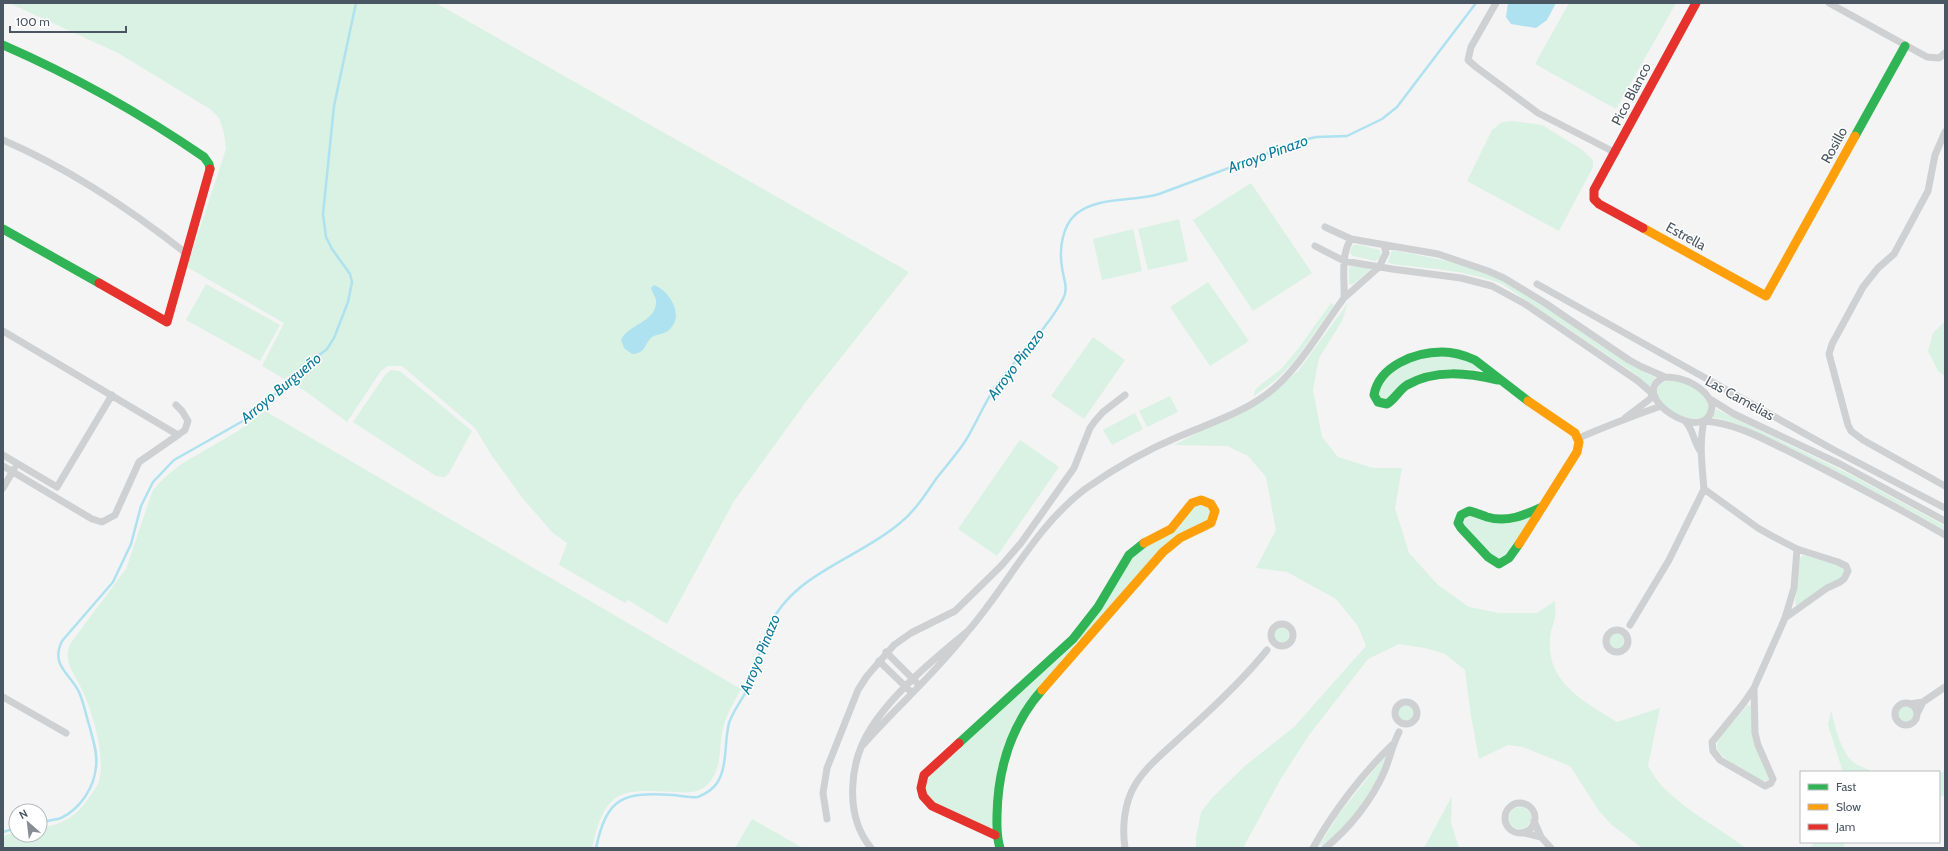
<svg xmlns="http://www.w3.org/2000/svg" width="1948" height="851" viewBox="0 0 1948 851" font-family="Cabin,sans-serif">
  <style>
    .green { fill: #d9f2e3 }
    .water { fill: #aee2f0 }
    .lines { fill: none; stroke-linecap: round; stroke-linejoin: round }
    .stream { stroke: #aee2f0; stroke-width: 2.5 }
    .street { stroke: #ced0d2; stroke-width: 7 }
    .fast { stroke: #30b455; stroke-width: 9 }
    .slow { stroke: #ff9f0a; stroke-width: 9 }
    .jam { stroke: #e5322d; stroke-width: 9 }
    .labels { text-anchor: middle; stroke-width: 3; stroke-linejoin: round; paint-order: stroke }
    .street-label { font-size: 14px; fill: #4a5661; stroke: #fff }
    .water-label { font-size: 15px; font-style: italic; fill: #0c7c9b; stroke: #fff }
  </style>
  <rect width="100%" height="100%" fill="#f4f4f4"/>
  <!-- green -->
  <path class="green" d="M9,3H436L909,272L808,399L734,501L667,624L628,600L625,603L559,565L567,543L553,533L524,500L492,456L475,428L402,366H388L381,371L347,422L308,393L262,366L284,323L187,267L226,149L224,133L219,118L210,109L118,53Z
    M1569,3H1676L1616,109L1535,64Z
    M1512,121L1542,125L1581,149L1593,160V167L1559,231L1467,181L1492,130L1502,122Z
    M1251,183L1312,273L1253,311L1193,220Z
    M1179,219L1188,261L1148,270L1138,229Z
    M1133,229L1142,271L1102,280L1093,239Z
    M1354,245H1360L1380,250L1381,257L1375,261L1353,256L1350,253L1351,248Z
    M1392,250C1422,256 1454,261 1483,272C1544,297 1596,349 1656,378L1649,387L1634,373L1502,284C1467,270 1430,269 1392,264L1388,262Z
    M1352,266L1368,268L1370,270L1352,285L1349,284V267Z
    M1208,282L1249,341L1210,366L1170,307Z
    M206,284L280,325L260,361L186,320Z
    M1331,303L1334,305L1330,311L1294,362L1276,380L1254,396L1255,390L1259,386L1281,369L1298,349Z
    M1348,303L1342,321L1319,358L1313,390L1322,437L1338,457L1373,468H1402L1395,508L1409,553L1438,585L1469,607L1499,613H1537L1555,601C1555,606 1556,612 1555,617C1554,624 1550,631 1550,638C1546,683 1584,701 1617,722L1660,708L1648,766C1653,774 1658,783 1665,789C1689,813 1719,828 1746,848H1642L1612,825L1599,811L1570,766L1523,747L1508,745L1479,759L1471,716L1465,670L1445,654L1425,648L1399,644L1368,659L1309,735L1280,780L1243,848H1196V837L1201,812L1213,797L1246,765L1294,727L1366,646L1358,626L1336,599L1287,572L1256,568L1276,530L1266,477L1248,456L1227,446L1174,445L1270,395L1298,371Z
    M1945,321V376L1938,371L1928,351L1933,333Z
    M1093,337L1125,360L1084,419L1051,396Z
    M1434,355L1460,357L1482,368L1479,370L1467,369L1431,374L1388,400L1383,401L1378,396C1381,372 1414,359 1434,355Z
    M391,370L400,371L472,431L449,473L445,477L436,476L353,422L385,375Z
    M1667,381C1688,381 1704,389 1710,409L1704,417C1685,423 1662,410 1656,392L1660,384Z
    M1170,396L1178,412L1147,427L1139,411Z
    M1716,409L1857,478L1945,526V531C1900,503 1851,480 1804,457C1775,442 1744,422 1711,417L1715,413Z
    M265,411L741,689C735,701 728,712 724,724C718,744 724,769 707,785C698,793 688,793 676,792C621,789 605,788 592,848H3V836L16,832V835H40V828C61,825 76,817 88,799C91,795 95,789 98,784C107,761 93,713 83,692C76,675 62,663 70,644L126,569L148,504L153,490L164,478L180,465L238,431Z
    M1135,413L1143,429L1112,445L1103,430Z
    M1020,440L1059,467L997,556L958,529Z
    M1202,503L1210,510L1211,519L1177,535L1082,638L1080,639L1078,636L1134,555L1192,507Z
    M1467,515L1530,516L1532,519L1511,552L1499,560L1494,558L1463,523V519Z
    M1803,555L1841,566L1846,572L1840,579L1829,583L1797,607L1795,603L1800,558Z
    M1273 635a8 8 0 1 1 16 0a8 8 0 1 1-16 0Z
    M1609 641a8 8 0 1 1 16 0a8 8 0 1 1-16 0Z
    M1074,645L1075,647L1015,720L993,825L991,828H988C974,822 930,807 926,792C923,784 928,779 932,772Z
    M1398 713a8 8 0 1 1 16 0a8 8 0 1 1-16 0Z
    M1748,705L1751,706L1753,733L1770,777L1768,780L1763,781C1752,775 1725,761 1718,751C1716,747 1717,744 1718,739Z
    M1898 714a8 8 0 1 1 16 0a8 8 0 1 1-16 0Z
    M1831,710C1835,726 1840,750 1853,762C1859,766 1866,768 1872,772H1843L1828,725Z
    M1386,755L1387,758C1372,791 1351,829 1318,847L1339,814Z
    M1945,770V795L1939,797V774Z
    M1452,796L1451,823L1459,848H1424Z
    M1509 818a11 11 0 1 1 22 0a11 11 0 1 1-22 0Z
    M752,819L803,848H735Z
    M1815,842H1845L1843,848H1810Z"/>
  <!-- water -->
  <path class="water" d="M1508,3H1556L1547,20L1536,28L1511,24L1506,17Z
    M654,285C670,291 685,316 669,330C665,334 657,334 652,337C643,345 647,353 632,354L624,348L621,340C628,324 658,322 656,300C655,296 652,292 651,288Z"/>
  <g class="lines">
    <!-- stream -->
    <path class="stream" d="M40,822C47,821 55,820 61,818C80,809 94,788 96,767C98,754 93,740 90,728C86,716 84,703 79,692C70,673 50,666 62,641L113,582L131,544L141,506L153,482L174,460L250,417L261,409L291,377L327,349L334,338L348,302L352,282L350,274L332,249L326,237L323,214L334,106L356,3
      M3,832L16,828
      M596,848C607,796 624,792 673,795C681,796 689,798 698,797C705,794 713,789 717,783C728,766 724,742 729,723C734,708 745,697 750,683C758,666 760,646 768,629C792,573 857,560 900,523C915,511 925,495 936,479C946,466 957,454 966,440C977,422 985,401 998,383C1019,355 1047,329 1063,299C1069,288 1063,278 1062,267C1059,250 1062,226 1076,214C1098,196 1133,202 1159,194L1304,140L1316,137L1347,136L1382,119L1397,107L1476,3"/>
    <!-- street -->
    <path class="street" d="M1496,3L1471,47L1468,60L1476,67L1538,113L1616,153
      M1829,3L1927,57L1939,58L1945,53
      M1945,132L1935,155L1928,191L1894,254L1878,268L1863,287L1832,344L1829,354L1848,425L1851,431L1863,440L1945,486
      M3,140C70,169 130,209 187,254
      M1325,227L1351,239L1438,254L1488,271L1504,278L1545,303L1629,360L1642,367L1665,377
      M1351,239C1340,256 1345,280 1344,298L1379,267L1386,253L1384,245
      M1315,246L1344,261L1392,269L1461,278L1492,286L1525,304L1638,381L1653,394L1650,399L1625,418
      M1537,284L1834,450L1945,508
      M3,331L178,435L185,430L188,421L182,411L176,405
      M1665,377C1683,377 1705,386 1712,404C1712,451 1622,395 1665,377Z
      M1710,399L1734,414L1840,464L1945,521
      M1685,421C1694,430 1693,442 1701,452
      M1579,438C1606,426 1633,416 1661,406
      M3,455L57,487L112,395
      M3,466L92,519L102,522L115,515L139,462L178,435
      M3,488L14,469
      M1704,489C1702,466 1699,443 1704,421C1738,423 1769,442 1800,457C1849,482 1897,507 1945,535
      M1271 635a11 11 0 1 1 22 0a11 11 0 1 1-22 0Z
      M1630,625L1669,560L1704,489L1758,528L1772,536L1797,549L1838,562L1846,566L1848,571L1844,579L1840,582L1827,588L1785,618
      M1606 641a11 11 0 1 1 22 0a11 11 0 1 1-22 0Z
      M968,631C1008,585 1035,527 1085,489C1115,468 1146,450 1180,436C1210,423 1240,414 1267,394C1299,370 1320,330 1344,298
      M886,652L916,682
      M879,661L909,690
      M1754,688L1755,733L1758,745L1773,779L1771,783L1765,786L1720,760L1713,751L1712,742L1743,704L1754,688L1785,618L1794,588L1797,549
      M3,697L66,733
      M1923,702L1945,687
      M1395 713a11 11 0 1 1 22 0a11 11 0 1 1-22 0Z
      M1895 714a11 11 0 1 1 22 0a11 11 0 1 1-22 0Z
      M1910,704L1923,702L1917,714
      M863,745C897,706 937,672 968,631C935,658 894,692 871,728C849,762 844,815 871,848
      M1505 818a15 15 0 1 1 30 0a15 15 0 1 1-30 0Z
      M827,819L823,793L827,768L858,690L867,676L894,645L911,633L955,611L1001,566L1021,543L1074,468L1090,428L1095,421L1103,412L1125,395
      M1524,833L1541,837L1534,821
      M1541,837L1551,848
      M1125,848C1122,828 1124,803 1135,785C1147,765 1168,749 1185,733C1214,707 1243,680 1267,650
      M1313,848C1333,812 1363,773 1392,745
      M1325,848C1350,828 1372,800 1385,770C1390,757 1393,744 1399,732"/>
    <!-- fast -->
    <path class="fast" d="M3,45C74,76 140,113 204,157L209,164L210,169
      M1855,136L1905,46
      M3,229L99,283
      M1498,380C1468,373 1435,369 1407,385C1399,390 1395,399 1387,404L1378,402L1374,395C1379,366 1415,352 1442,352C1454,352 1464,355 1475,360L1528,401
      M1519,544L1509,558L1499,564L1488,557L1461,528L1458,523L1461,515L1469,511C1475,512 1481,515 1487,517C1507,523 1525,515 1542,507
      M959,743L1073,639L1098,607L1129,555L1144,543
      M1000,848C996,835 997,828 997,815C998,769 1011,725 1042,690"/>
    <!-- slow -->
    <path class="slow" d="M1643,228L1766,296L1855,136
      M1519,544L1577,452L1579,442L1575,433L1528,401
      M1042,690L1163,552L1180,538L1211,523L1215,511L1211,504L1201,500L1192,503L1171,529L1144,543"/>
    <!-- jam -->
    <path class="jam" d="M1643,228L1599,204L1594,199V190L1696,3
      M99,283L167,322L210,169
      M959,743L924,775L921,788L923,796L932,806L995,835"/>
  </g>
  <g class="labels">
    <!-- street labels -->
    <g class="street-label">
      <text transform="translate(1631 94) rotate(-62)" y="5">Pico Blanco</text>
      <text transform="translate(1834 145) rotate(-61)" y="5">Rosillo</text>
      <text transform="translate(1686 236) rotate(29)" y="5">Estrella</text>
      <text transform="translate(1740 398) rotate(29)" y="5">Las Camelias</text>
    </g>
    <!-- water labels -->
    <g class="water-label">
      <text transform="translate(1268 154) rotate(-20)" y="5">Arroyo Pinazo</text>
      <text transform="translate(1016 364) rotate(-53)" y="5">Arroyo Pinazo</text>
      <text transform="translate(281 388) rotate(-40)" y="5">Arroyo Burgueño</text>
      <text transform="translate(760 654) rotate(-68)" y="5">Arroyo Pinazo</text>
    </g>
  </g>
  <!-- border -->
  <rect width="1948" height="851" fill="none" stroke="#4a5661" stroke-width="8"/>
  <!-- legend -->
  <rect x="1800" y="771" width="140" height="72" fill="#ffffff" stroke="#b7bbc0"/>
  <rect x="1808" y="784" width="20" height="6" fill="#30b455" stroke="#b7bbc0"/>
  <text x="1836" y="791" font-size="12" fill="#4a5661">Fast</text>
  <rect x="1808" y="804" width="20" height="6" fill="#ff9f0a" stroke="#b7bbc0"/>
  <text x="1836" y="811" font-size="12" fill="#4a5661">Slow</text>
  <rect x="1808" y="824" width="20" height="6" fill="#e5322d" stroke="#b7bbc0"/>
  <text x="1836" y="831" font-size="12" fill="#4a5661">Jam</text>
  <!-- north arrow -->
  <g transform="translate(28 823) rotate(332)"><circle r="19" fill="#ffffff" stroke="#b7bbc0"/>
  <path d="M0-3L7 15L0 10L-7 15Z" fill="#868d94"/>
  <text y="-6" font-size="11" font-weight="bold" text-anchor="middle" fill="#4a5661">N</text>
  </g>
  <!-- scale -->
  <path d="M10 26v6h116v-6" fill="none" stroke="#4a5661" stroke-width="2"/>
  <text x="16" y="26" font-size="12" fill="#4a5661" stroke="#ffffff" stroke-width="3" paint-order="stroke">100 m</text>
</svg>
